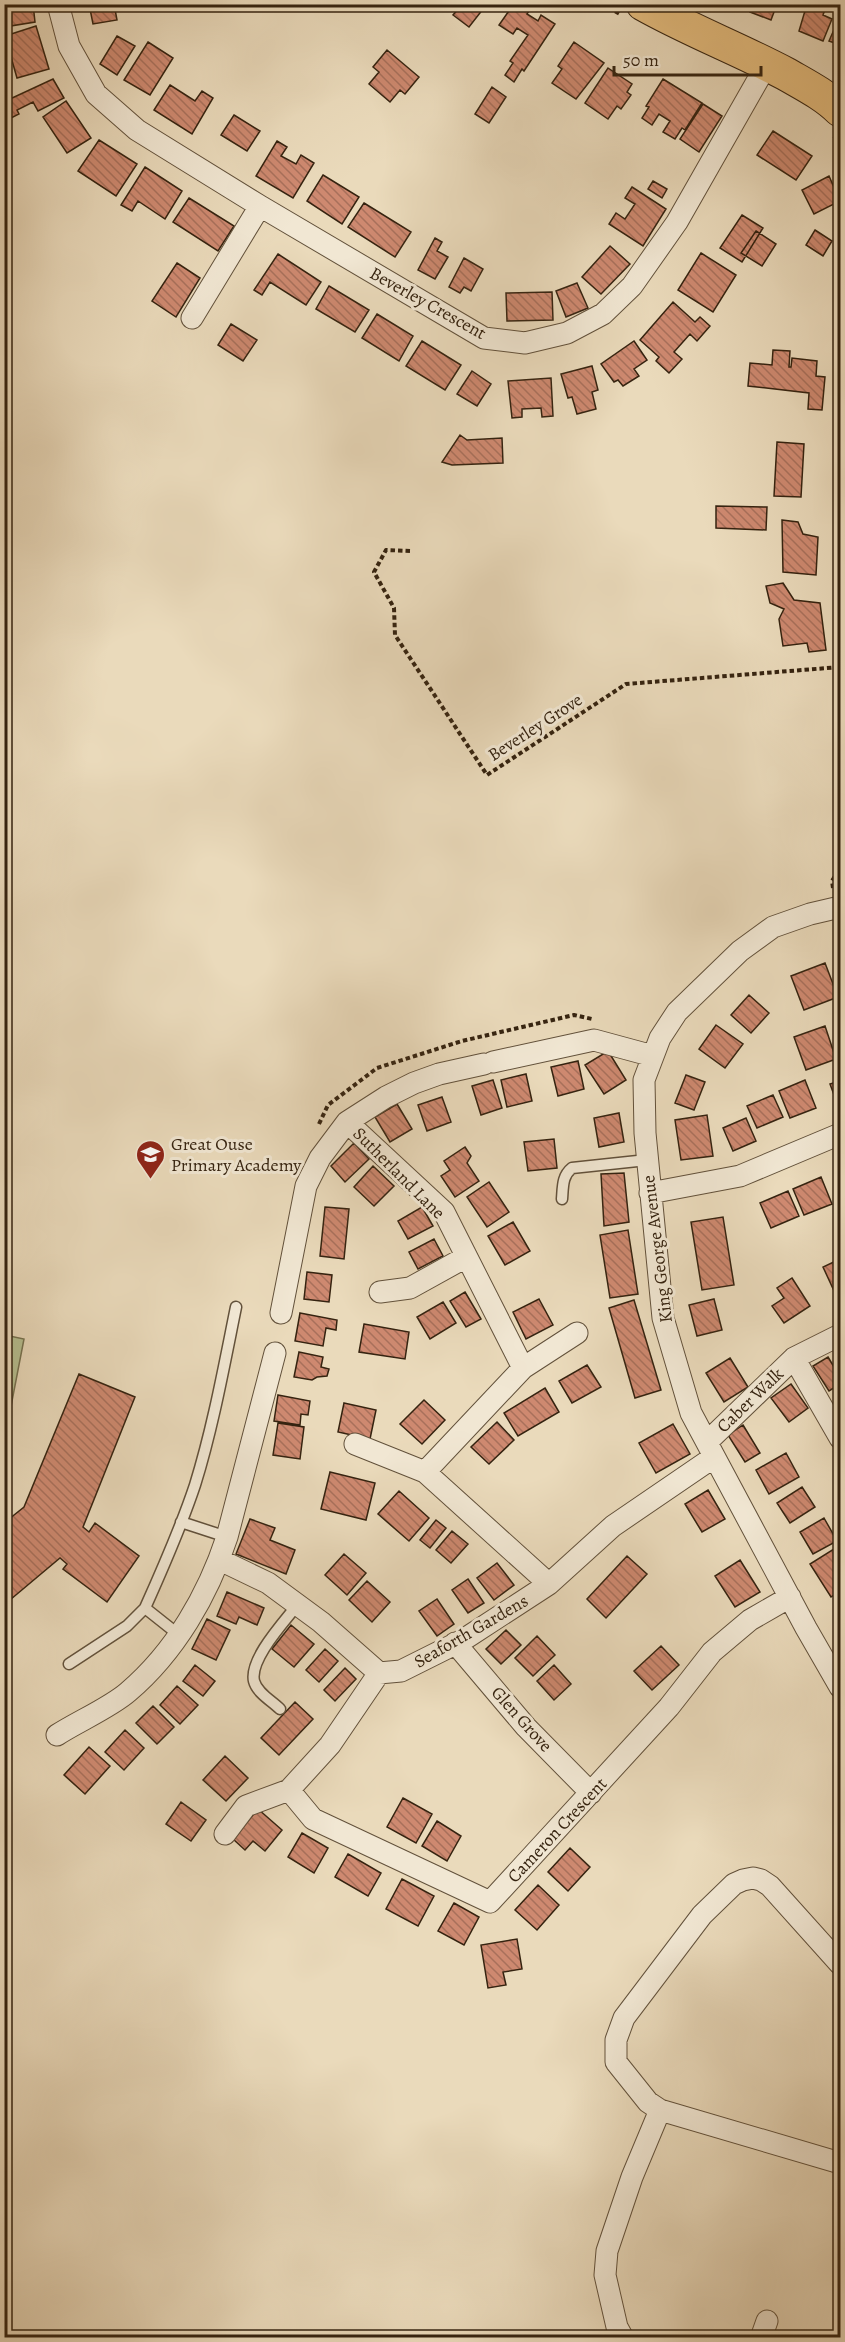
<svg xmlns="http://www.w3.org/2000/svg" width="845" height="2342" viewBox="0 0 845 2342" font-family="Alegreya,serif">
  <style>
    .pitch { fill: #b6c091; stroke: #767250; stroke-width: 1.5 }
    .building { fill: url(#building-back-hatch); stroke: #352310; stroke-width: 1.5 }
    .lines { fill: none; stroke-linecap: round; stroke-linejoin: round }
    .lane-casing { stroke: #62513b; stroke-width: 13 }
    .street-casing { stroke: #62513b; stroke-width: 23 }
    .primary-casing { stroke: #352310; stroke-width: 35 }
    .path { stroke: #352310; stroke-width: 4; stroke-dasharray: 4.5 3; stroke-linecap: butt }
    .lane { stroke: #f1e7d3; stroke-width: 10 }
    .street { stroke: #f1e7d3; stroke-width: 21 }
    .primary { stroke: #e5bd7e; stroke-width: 33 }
    .labels { text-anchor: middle; stroke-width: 6; stroke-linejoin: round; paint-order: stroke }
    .street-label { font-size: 18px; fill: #352310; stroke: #f1e7d3 }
    .poi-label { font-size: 18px; fill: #352310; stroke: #f1e7d3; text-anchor: start }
  </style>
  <defs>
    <pattern id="building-back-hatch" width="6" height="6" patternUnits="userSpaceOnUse" patternTransform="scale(1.5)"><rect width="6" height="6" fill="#ce8970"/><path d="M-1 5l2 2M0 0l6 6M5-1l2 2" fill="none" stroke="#a8705b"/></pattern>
  </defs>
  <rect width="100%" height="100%" fill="#eadabb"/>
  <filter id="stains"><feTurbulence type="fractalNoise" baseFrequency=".00333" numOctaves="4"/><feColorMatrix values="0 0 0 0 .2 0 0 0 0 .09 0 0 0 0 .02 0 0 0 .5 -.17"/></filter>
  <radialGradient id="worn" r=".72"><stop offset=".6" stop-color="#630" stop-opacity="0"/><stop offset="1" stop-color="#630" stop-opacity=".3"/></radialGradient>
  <!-- pitch -->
  <path class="pitch" d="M5,1335L24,1339L7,1427L4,1426Z"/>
  <!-- building -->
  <path class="building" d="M4,4H33L35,22L4,27Z
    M89,4H114L117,20L93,24Z
    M456,4H487L469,27L453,15L460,7Z
    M506,4H530L532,6L527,14L538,21L541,15L555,24L524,71L522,69L514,82L505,75L513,63L510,61L528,35L517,28L513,34L499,25L511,8Z
    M753,4H777L771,20L750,12Z
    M807,4H827L823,15L832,19L823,41L799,31Z
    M840,16V45L829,41Z
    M36,26L49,69L17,78L5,36Z
    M117,36L135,46L117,75L100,64Z
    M148,42L173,58L150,95L124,80Z
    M574,42L604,63L576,99L552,83L562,69L558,66Z
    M387,50L419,77L405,94L400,90L390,102L369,84L379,72L373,67Z
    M608,68L632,84L627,92L631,95L621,109L617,106L608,119L585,103Z
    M53,79L64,98L38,111L33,102L17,110L19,114L7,120L4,116V98L8,96L10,99Z
    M663,79L702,103L685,130L682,128L675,139L663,132L670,121L659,114L652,125L642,118L649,107L646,106Z
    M170,85L195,101L202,91L213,98L192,134L154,110Z
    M492,87L506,97L489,123L475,114Z
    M66,101L91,138L67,153L43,117Z
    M703,104L722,116L699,152L680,139Z
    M234,115L260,131L247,151L221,135Z
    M773,131L812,156L796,180L757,155Z
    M99,140L137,164L116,196L78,171Z
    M277,141L287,147L281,156L296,164L301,155L314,163L293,198L256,176Z
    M145,167L182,191L165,219L138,201L132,211L121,205Z
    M323,175L359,197L342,224L307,201Z
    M829,176L840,201L814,214L802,190Z
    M653,181L667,189L662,198L648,189Z
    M632,187L666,209L643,246L609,224L616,213L625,219L635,204L625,198Z
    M189,198L234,226L218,251L173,222Z
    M364,203L411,232L395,257L348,227Z
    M742,215L763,228L742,262L720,248Z
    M815,230L832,241L823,256L806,245Z
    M756,231L776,244L762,266L741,253Z
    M435,238L442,242L437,251L448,257L435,279L418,270Z
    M610,246L630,264L601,294L582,277Z
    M701,253L736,275L713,312L678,290Z
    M278,254L321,282L306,305L270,282L262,295L254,290Z
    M464,258L483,269L471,291L464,287L460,293L449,287Z
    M177,263L200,278L176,317L152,301Z
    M577,283L588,308L566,317L556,291Z
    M329,286L369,310L355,332L316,309Z
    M552,292L553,320L507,321L506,293Z
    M673,302L695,322L700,317L710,326L697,341L690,334L674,352L682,359L669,373L656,361L659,357L640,340Z
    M377,314L413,336L399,361L362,338Z
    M231,324L257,340L243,361L218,345Z
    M422,341L461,365L445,390L406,366Z
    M634,341L647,360L634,369L639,376L623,386L618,380L614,382L601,364Z
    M773,350L790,351L789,367H791L792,358L817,361L816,376L825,377L822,410L808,409L809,393L748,386L750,363L772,365Z
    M592,366L598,390L592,392L596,409L577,414L572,397L568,398L561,374Z
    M472,371L491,384L477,406L457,394Z
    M551,378L553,416L542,417L541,408L522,409V417L512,418L508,381Z
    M460,435L467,440L502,438L503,463L452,465L442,462Z
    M777,442L804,444L801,497L774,496Z
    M716,506L767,507L766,530L716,528Z
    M782,520L798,522L803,534L818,537L816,575L783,572Z
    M783,583L794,600L820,603L826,650L809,652L807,643L783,646L779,619L784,609L770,603L766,586Z
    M825,963L838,997L804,1010L791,976Z
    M749,995L769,1013L751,1033L731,1015Z
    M716,1025L743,1044L725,1068L699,1049Z
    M825,1026L836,1059L806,1070L794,1037Z
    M608,1051L626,1080L604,1094L585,1065Z
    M578,1061L584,1089L558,1096L551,1067Z
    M526,1074L532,1101L507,1107L501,1080Z
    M686,1075L705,1082L694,1110L675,1103Z
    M493,1080L502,1108L481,1115L472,1086Z
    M805,1080L816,1108L790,1118L779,1091Z
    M840,1081V1111L830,1084Z
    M773,1095L783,1117L757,1128L747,1106Z
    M442,1097L451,1122L427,1131L418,1105Z
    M397,1104L412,1129L390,1142L375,1117Z
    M619,1113L624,1142L599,1147L594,1118Z
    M707,1115L713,1156L681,1160L675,1120Z
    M746,1118L756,1141L733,1151L723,1128Z
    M554,1139L557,1168L528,1171L524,1142Z
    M354,1143L369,1159L345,1182L331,1166Z
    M465,1147L471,1156L467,1163L479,1181L455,1197L441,1176L450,1170L444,1161Z
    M373,1166L394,1186L374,1206L354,1187Z
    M624,1173L629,1222L604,1226L601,1174Z
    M821,1177L832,1204L804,1215L793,1189Z
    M489,1182L509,1212L487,1227L467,1197Z
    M788,1191L799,1216L771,1228L760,1203Z
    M325,1207L349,1209L344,1259L320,1256Z
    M422,1207L433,1226L408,1239L398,1221Z
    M723,1217L734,1285L702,1290L691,1222Z
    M513,1222L530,1251L505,1265L488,1236Z
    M628,1230L638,1294L610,1298L600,1235Z
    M434,1239L443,1256L418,1269L409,1252Z
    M840,1259V1291L835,1293L823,1267Z
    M307,1272L332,1275L329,1302L304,1299Z
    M792,1278L810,1306L784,1323L772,1306L784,1298L777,1288Z
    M465,1292L481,1319L466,1327L450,1301Z
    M539,1299L553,1325L526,1339L513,1312Z
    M714,1299L722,1330L697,1336L689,1305Z
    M634,1300L661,1390L635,1398L609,1308Z
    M443,1302L456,1323L430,1339L417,1317Z
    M300,1313L337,1320L336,1330L326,1328L323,1346L295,1341Z
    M364,1324L409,1332L405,1359L359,1352Z
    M299,1352L323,1357L321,1367L329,1369L327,1376L317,1377L312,1380L294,1377Z
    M828,1357L840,1377V1384L829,1391L813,1366Z
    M730,1358L748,1387L724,1402L706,1373Z
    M587,1365L601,1387L572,1403L559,1381Z
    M79,1374L135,1397L83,1527L89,1532L95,1523L139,1556L107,1602L63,1569L67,1564L60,1558L4,1605V1523L24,1507Z
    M791,1384L808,1408L789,1422L771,1398Z
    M545,1388L559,1412L518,1436L504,1413Z
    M278,1395L310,1401L308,1415L301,1414L300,1425L274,1421Z
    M424,1400L445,1420L422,1444L400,1424Z
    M344,1403L376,1410L370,1439L338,1432Z
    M497,1422L514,1440L489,1464L471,1447Z
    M278,1423L304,1427L300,1459L273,1455Z
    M673,1424L690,1454L656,1473L639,1443Z
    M743,1425L760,1453L745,1462L728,1435Z
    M786,1453L799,1477L769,1494L756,1470Z
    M330,1472L375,1483L366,1520L321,1509Z
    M802,1487L815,1507L790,1523L777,1503Z
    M708,1490L725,1519L702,1532L685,1504Z
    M399,1491L429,1518L409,1541L378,1514Z
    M824,1518L837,1541L813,1554L800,1532Z
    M250,1519L275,1528L270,1540L295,1550L286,1574L236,1554Z
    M436,1520L446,1528L430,1548L420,1540Z
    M452,1531L468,1544L451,1563L436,1550Z
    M837,1547L840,1554V1591L831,1597L810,1564Z
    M344,1554L366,1573L347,1595L325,1575Z
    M627,1556L647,1574L606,1618L587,1599Z
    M740,1560L760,1592L735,1607L715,1576Z
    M497,1563L514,1585L494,1600L477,1578Z
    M468,1579L484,1603L468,1613L452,1590Z
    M367,1581L390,1602L372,1622L349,1600Z
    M227,1592L264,1608L257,1625L239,1617L236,1624L217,1616Z
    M437,1599L454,1624L437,1636L419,1611Z
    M207,1619L230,1630L216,1660L192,1649Z
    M291,1625L314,1644L294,1667L272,1649Z
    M506,1630L521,1645L501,1664L486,1649Z
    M537,1636L555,1655L533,1676L515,1658Z
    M661,1646L679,1665L652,1690L634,1671Z
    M325,1649L338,1661L319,1682L306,1670Z
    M195,1665L215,1681L203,1696L183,1681Z
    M554,1665L571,1684L554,1700L537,1681Z
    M345,1668L356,1679L335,1701L324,1690Z
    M177,1686L198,1705L180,1724L160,1705Z
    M295,1702L313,1719L279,1755L261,1738Z
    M153,1706L174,1727L157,1744L136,1723Z
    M125,1730L144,1748L124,1770L105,1752Z
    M89,1747L110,1766L85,1794L64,1775Z
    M225,1756L248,1778L226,1801L203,1780Z
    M403,1798L432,1814L416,1843L387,1827Z
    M181,1802L206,1820L191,1841L166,1824Z
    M258,1809L282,1830L265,1851L253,1841L245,1850L233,1839Z
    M437,1821L461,1836L447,1861L422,1846Z
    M302,1833L328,1848L314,1873L288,1857Z
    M570,1848L590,1867L568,1891L548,1872Z
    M348,1854L381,1873L368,1896L335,1877Z
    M402,1879L434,1896L418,1926L386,1909Z
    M538,1885L559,1905L537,1930L515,1910Z
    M454,1903L479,1917L464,1945L438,1931Z
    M517,1939L522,1969L503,1972L506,1985L488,1988L481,1945Z"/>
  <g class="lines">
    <defs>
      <path id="lane" d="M562,1199C563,1187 562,1176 572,1168L647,1160
        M181,1522L227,1537
        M145,1608C163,1568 181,1527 195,1485C213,1427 224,1366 236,1307
        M69,1664L127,1626L145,1608L179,1635
        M280,1709C272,1701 257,1693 254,1681C249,1659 285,1621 298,1604"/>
      <path id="street" d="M58,4L69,46L96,94L137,130L260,206L484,338L525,343L567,333L603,314L632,286L677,222L767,64
        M192,318L260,206
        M840,907L810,914L773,927L740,951L677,1012L660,1038L644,1080L645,1133L663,1318L691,1413L806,1628L840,1687
        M493,1062L594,1040L653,1056
        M347,1122L444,1212L523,1368L425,1472
        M650,1193L740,1176L840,1134
        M380,1292L410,1288L466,1257
        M281,1313L306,1186L320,1158L347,1122L386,1097L414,1083L439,1074L484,1064
        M794,1358L840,1438
        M523,1368L577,1333
        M707,1442L794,1358L840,1335
        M355,1444L425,1472L549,1584
        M220,1560L268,1583L321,1622L379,1673L401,1671L463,1640L549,1584L613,1526L714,1457
        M455,1643L526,1727L591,1793
        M379,1673L330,1745L289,1790L313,1819L490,1902L669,1707L712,1652L750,1620L790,1597
        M57,1735C77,1722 111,1707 128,1692C175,1652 208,1595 227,1537L275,1353
        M225,1834L246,1806L289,1790
        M660,2110L648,2102L616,2062V2040L624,2018L702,1915L734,1884L743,1880L753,1878L761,1880L770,1886L840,1964
        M623,2338L617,2327L605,2275L607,2251L632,2177L660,2110L840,2163
        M761,2338L767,2321"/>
      <path id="primary" d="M643,4C689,30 739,49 786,74C805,85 825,95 840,110"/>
    </defs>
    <!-- lane casing -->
    <use href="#lane" class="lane-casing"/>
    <!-- street casing -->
    <use href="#street" class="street-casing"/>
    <!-- primary casing -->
    <use href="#primary" class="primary-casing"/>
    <!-- path -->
    <path class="path" d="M602,4L620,14
      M834,136L840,142
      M410,551L386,550L374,572L394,608L395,635L487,775L626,684L840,667
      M833,888L832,881L840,868
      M319,1124L328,1105L377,1068L462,1041L574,1015L592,1019"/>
    <!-- lane -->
    <use href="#lane" class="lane"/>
    <!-- street -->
    <use href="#street" class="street"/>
    <!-- primary -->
    <use href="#primary" class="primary"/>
  </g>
  <!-- icons -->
  <defs>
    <symbol id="school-pin" viewBox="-11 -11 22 30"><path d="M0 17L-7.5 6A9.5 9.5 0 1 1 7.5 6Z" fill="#8f2418" stroke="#f1e7d3"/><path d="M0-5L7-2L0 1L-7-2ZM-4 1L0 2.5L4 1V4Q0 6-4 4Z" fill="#fff"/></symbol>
  </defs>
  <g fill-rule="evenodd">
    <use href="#school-pin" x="134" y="1138" width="33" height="45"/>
  </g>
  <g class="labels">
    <!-- street labels -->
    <g class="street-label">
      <text transform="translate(428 303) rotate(29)" y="6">Beverley Crescent</text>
      <text transform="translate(535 727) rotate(-33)" y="6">Beverley Grove</text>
      <text transform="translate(399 1173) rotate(45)" y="6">Sutherland Lane</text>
      <text transform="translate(657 1249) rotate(-97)" y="6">King George Avenue</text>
      <text transform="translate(750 1400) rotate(-44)" y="6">Caber Walk</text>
      <text transform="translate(471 1631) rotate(-30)" y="6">Seaforth Gardens</text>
      <text transform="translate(522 1719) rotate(48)" y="6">Glen Grove</text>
      <text transform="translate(557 1830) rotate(-47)" y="6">Cameron Crescent</text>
    </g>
    <!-- poi labels -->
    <g class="poi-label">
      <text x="171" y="1150">Great Ouse<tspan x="171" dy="21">Primary Academy</tspan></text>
    </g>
  </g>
  <!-- margin -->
  <rect width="845" height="2342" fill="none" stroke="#eadabb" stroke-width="24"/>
  <rect x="6" y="6" width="833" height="2330" fill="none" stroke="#352310" stroke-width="3"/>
  <rect x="12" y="12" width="821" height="2318" fill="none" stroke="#352310" stroke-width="1.5"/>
  <!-- scale -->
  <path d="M614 66v9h147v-9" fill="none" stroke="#352310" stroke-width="3"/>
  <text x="623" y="66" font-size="18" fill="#352310" stroke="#f1e7d3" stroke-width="4.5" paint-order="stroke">50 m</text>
  <rect width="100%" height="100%" filter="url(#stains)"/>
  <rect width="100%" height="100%" fill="url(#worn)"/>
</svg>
